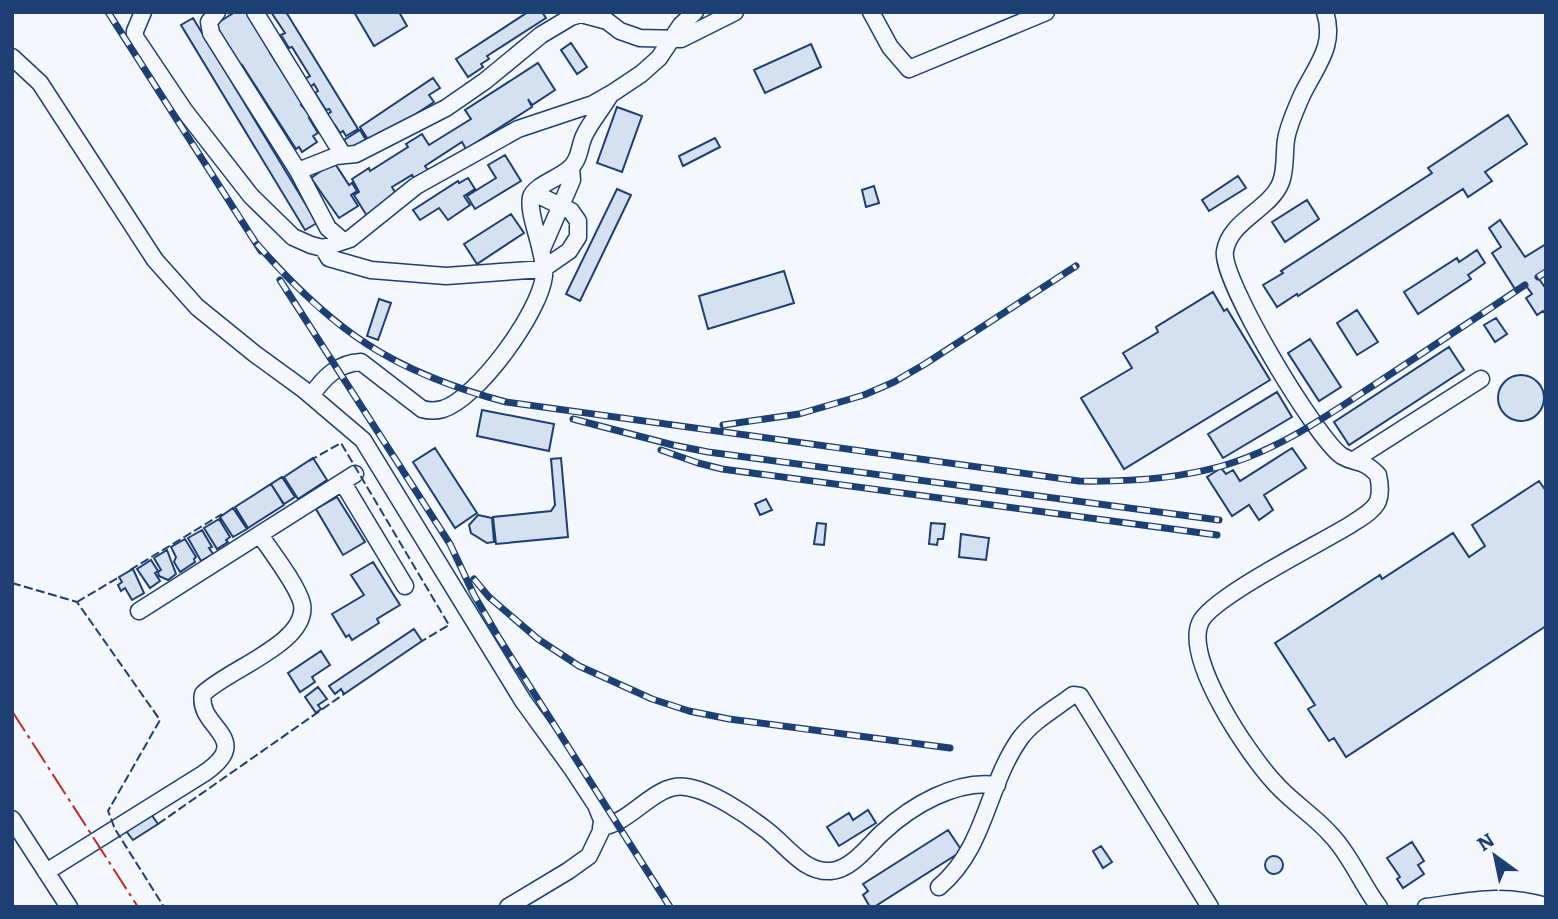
<svg xmlns="http://www.w3.org/2000/svg" width="1558" height="919" viewBox="0 0 1558 919" font-family="Literata,serif">
  <style>
    .building { fill: #d5e0f0; stroke: #1d3f73; stroke-width: 2 }
    .lines { fill: none; stroke-linecap: round; stroke-linejoin: round }
    .minor-casing { stroke: #1d3f73; stroke-width: 19 }
    .minor { stroke: #f4f7fb; stroke-width: 16 }
    .rail-casing { stroke: #1d3f73; stroke-width: 7 }
    .rail { stroke: #f4f7fb; stroke-width: 4.5; stroke-dasharray: 13; stroke-linecap: butt }
    .fence { stroke: #1d3f73; stroke-width: 2; stroke-dasharray: 9 3.5; stroke-linecap: butt }
    .power { stroke: #c62828; stroke-width: 2; stroke-dasharray: 24 5 3.5 5; stroke-linecap: butt }
  </style>
  <rect width="100%" height="100%" fill="#f4f7fb"/>
  <!-- building -->
  <path class="building" d="M235,12H253L272,51L270,53L297,95L305,103L301,105L312,117L309,118L318,133L313,136L317,142L302,152L299,147L296,149L242,65L239,67L218,33L220,32L216,24Z
    M271,12H286L358,129L346,136L343,131L340,133L335,125L333,126L326,115L331,112L329,109L326,110L315,93L318,91L314,84L310,87L304,79L310,76L292,47L289,48L281,35L285,33Z
    M354,12H399L407,26L374,46Z
    M528,12H542L546,18L487,56L489,59L481,64L483,67L468,77L456,59Z
    M193,18L317,223L305,230L181,25Z
    M571,43L587,67L577,74L561,50Z
    M811,44L821,67L765,93L754,70Z
    M538,63L555,90L532,105L528,99L532,107L466,149L462,142L425,166L430,173L416,182L412,175L392,187L398,197L367,216L354,195L359,192L352,179L369,168L370,171L408,147L406,144L422,134L429,145L471,119L465,110Z
    M433,78L440,88L429,95L434,102L371,144L360,127Z
    M617,107L642,116L622,172L597,163Z
    M1508,115L1527,144L1485,172L1492,181L1468,197L1463,189L1298,296L1297,294L1277,307L1263,285L1283,273L1281,271L1432,173L1428,168Z
    M360,130L366,140L350,151L344,140Z
    M715,138L720,147L683,166L679,156Z
    M505,155L521,181L475,209L467,196L496,178L488,165Z
    M334,162L349,185L352,183L357,191L351,195L358,206L339,218L311,178Z
    M1238,176L1246,188L1209,211L1202,200Z
    M468,178L475,189L464,196L470,205L448,220L439,208L420,220L413,210L458,181L459,183Z
    M874,186L879,203L866,207L862,190Z
    M617,189L631,195L580,301L566,294Z
    M1307,200L1319,219L1285,242L1272,222Z
    M511,214L524,233L477,264L464,244Z
    M1500,220L1525,257L1546,244V270L1537,276L1544,286L1546,285V315L1543,311L1537,315L1526,298L1532,294L1524,283L1515,289L1492,253L1501,247L1489,228Z
    M1477,250L1485,263L1468,275L1471,279L1418,314L1404,292L1457,258L1459,262Z
    M784,271L794,303L708,329L699,296Z
    M1213,292L1224,311L1227,309L1270,380L1124,469L1081,398L1132,368L1123,353L1158,332L1156,327Z
    M379,299L391,303L378,340L367,336Z
    M1357,310L1378,342L1357,355L1337,323Z
    M1496,318L1507,334L1495,342L1484,325Z
    M1310,339L1341,387L1319,401L1288,353Z
    M1449,347L1464,370L1349,445L1334,422Z
    M1498 398a23 23 0 1 1 46 0a23 23 0 1 1-46 0Z
    M1277,392L1292,417L1223,458L1208,434Z
    M482,410L554,424L549,451L477,436Z
    M435,448L477,513L455,528L413,462Z
    M1292,448L1306,468L1264,495L1273,510L1259,520L1249,505L1232,516L1207,477L1221,468L1226,474L1233,470L1240,481Z
    M313,458L327,480L298,499L284,477Z
    M561,458L568,537L496,544L493,517L551,511L555,505L551,459Z
    M282,477L295,497L284,504L271,484Z
    M1539,481L1546,491V626L1346,757L1334,738L1329,741L1308,709L1315,705L1275,643L1380,575L1382,579L1453,533L1469,557L1485,546L1472,525Z
    M271,484L284,505L248,528L235,507Z
    M337,497L365,542L343,555L316,509Z
    M766,499L772,510L760,515L755,504Z
    M233,508L247,529L233,537L220,517Z
    M478,515L492,518L494,542L487,543L471,533L469,525Z
    M219,519L230,537L226,540L228,542L217,549L204,528Z
    M817,523L826,524L824,545L814,544Z
    M931,523L945,524L943,539H938L937,545L929,544Z
    M202,530L212,547L209,548L213,554L201,561L188,538Z
    M961,534L989,538L986,560L959,557Z
    M185,539L196,557L194,559L195,562L180,572L174,562L176,557L171,547Z
    M167,550L176,574L168,580L159,576L158,572L161,570L154,558Z
    M151,560L158,571L155,573L160,581L150,588L137,569Z
    M373,562L400,605L377,619L379,623L352,640L349,635L346,637L332,614L364,595L351,575Z
    M133,569L144,593L132,600L125,588L121,591L118,585L122,582L119,577Z
    M414,629L422,641L344,694L341,689L335,694L329,686Z
    M321,651L330,665L312,677L315,682L300,692L288,673Z
    M318,687L327,699L318,705L321,709L316,713L305,697Z
    M868,810L876,823L839,846L827,827L849,813L853,820Z
    M151,814L158,824L133,840L126,831Z
    M948,830L962,851L874,907H870L863,895L868,891L863,884Z
    M1412,842L1424,861L1418,865L1424,874L1403,888L1397,879L1400,877L1387,858Z
    M1101,846L1112,862L1103,868L1093,851Z
    M1265 865a9 9 0 1 1 18 0a9 9 0 1 1-18 0Z"/>
  <g class="lines">
    <defs>
      <path id="minor" d="M143,12L135,31V37L184,110L251,196L293,237L311,245L323,248L350,239L416,186L518,129L593,104L614,92L641,74L659,58L681,25L695,12
        M217,12L209,22L211,33L298,171L328,228L343,241
        M255,12L343,155
        M871,12L890,47L909,69L1046,12
        M1325,12C1336,46 1316,66 1302,95C1296,109 1288,126 1286,140C1284,153 1286,169 1281,182C1270,210 1230,220 1225,251C1220,279 1317,440 1342,456C1357,465 1362,458 1378,475C1380,484 1381,493 1378,501C1374,511 1359,519 1350,525C1321,543 1210,598 1200,623C1184,660 1249,755 1274,782C1291,802 1315,816 1332,836C1351,856 1362,885 1379,907
        M12,57L40,83L155,260L197,307L255,354L303,389L363,440L523,701L573,770L596,805L602,820L601,831L589,856L568,871L508,907
        M298,171L336,156L356,154L446,108L485,81L541,35L571,17L581,14L607,21L620,31L640,38L681,39L735,12
        M323,248L329,258L371,270L446,276L543,269L569,251L578,237V221L571,211L534,193
        M542,249L572,180L571,168
        M311,396C324,377 338,363 361,362L422,409C429,411 436,411 443,409C478,398 540,312 544,276C546,251 527,216 531,197C534,186 561,177 569,169C580,160 579,147 584,136C591,121 602,109 610,95
        M1354,460L1481,379
        M343,483L405,586
        M139,611L355,474
        M12,819L69,907
        M601,827C632,823 655,782 686,787C710,790 746,814 765,829C786,844 803,873 831,871C852,869 868,846 882,833C911,806 956,779 997,785
        M46,872L203,774C257,738 196,728 203,694C226,670 309,643 302,604C298,586 271,551 260,535
        M939,887C986,847 986,788 1019,740C1031,722 1056,708 1073,695L1080,696L1210,907
        M1426,907C1472,901 1501,893 1546,906"/>
    </defs>
    <!-- minor casing -->
    <use href="#minor" class="minor-casing"/>
    <!-- minor -->
    <use href="#minor" class="minor"/>
    <defs>
      <path id="rail" d="M108,12L261,251
        M257,244C334,332 393,372 506,402L1079,481C1127,482 1176,479 1222,466C1279,450 1328,415 1377,383C1427,350 1476,318 1525,285
        M1538,277L1546,272
        M280,280L450,544L474,595L499,638L670,907
        M573,419L673,445L708,452L1219,520
        M723,425L799,414L864,395L894,382L925,364L1076,266
        M661,450L698,463L722,469L1217,535
        M474,579L489,597L538,639L579,666L652,699L689,711L729,719L950,748"/>
    </defs>
    <!-- rail casing -->
    <use href="#rail" class="rail-casing"/>
    <!-- rail -->
    <use href="#rail" class="rail"/>
    <!-- fence -->
    <path class="fence" d="M309,461L341,443L449,625L422,641
      M130,570L222,514
      M12,583L77,602L160,720L108,811L115,829L164,907
      M77,602L121,576
      M158,824L344,694"/>
    <!-- power -->
    <path class="power" d="M12,711L138,907"/>
  </g>
  <!-- border -->
  <rect width="1558" height="919" fill="none" stroke="#1d3f73" stroke-width="28"/>
  <!-- north arrow -->
  <g transform="translate(1495 856) rotate(327)" stroke="#f4f7fb" stroke-width="5" paint-order="stroke">
  <path d="M0-5L12 26L0 18L-12 26Z" fill="#1d3f73"/>
  <text y="-10" font-size="19" font-weight="bold" text-anchor="middle" fill="#1d3f73">N</text>
  </g>
</svg>
